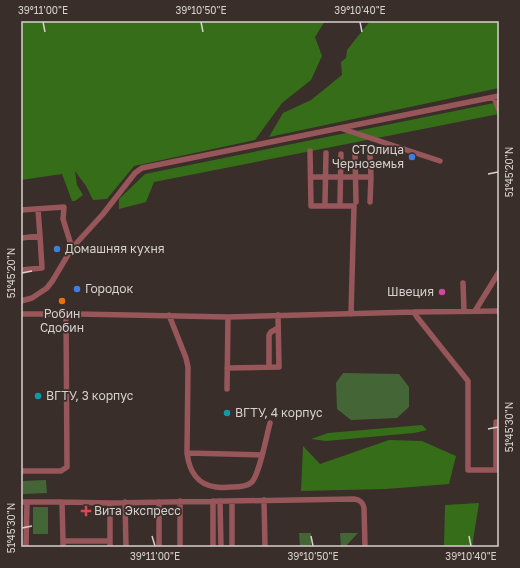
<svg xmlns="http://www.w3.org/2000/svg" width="520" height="568" viewBox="0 0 520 568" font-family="'Golos Text',sans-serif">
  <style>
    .green { fill: #446636 }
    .forest { fill: #366d18 }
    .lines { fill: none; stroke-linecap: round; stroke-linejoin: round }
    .minor { stroke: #975659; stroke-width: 5.5 }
    .ticks { fill: none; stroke: #d7d1ce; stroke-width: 1.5 }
    .shop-dot { fill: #3f7fe0; stroke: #392e2a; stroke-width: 1.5 }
    .hotel-dot { fill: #d1479c; stroke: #392e2a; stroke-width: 1.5 }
    .food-dot { fill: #e8710a; stroke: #392e2a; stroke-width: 1.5 }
    .culture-dot { fill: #0f9aa8; stroke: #392e2a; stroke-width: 1.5 }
    .health-dot { fill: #e0444e; stroke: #392e2a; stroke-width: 1.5 }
    .labels { text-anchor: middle; stroke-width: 3.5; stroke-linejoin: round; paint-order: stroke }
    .poi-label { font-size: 12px; fill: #d7d1ce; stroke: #392e2a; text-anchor: start }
    .neatline { fill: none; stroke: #d7d1ce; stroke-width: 1.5 }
    .ticks-label { font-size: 10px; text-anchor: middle; fill: #d7d1ce }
  </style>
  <rect width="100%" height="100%" fill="#392e2a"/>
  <!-- green -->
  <path class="green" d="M343,373L399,374L409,387V407L397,418L351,420L337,409L336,383Z
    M46,480L47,493L23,494V481Z
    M33,507H48V534H33Z
    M299,533H311V547H300Z
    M340,533H358L345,547H341Z"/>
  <!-- forest -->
  <path class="forest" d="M21,21H325L315,37L322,56L311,80L282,103L255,140L134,166L107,199L93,200L86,186L75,171L77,185L83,195L75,201H72L62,174L21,180Z
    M370,21H499V88L269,137L283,113L311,100L342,75L341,62L346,58L347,50Z
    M499,102V114L154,182L146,202L119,209V199L145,174Z
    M422,425L427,430L414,433L326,441L311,439L328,433Z
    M389,440L422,441L456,456L449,484L386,489L301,491L303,446L320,464Z
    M479,503L472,547H444L445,505Z"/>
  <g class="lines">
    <!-- minor -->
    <path class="minor" d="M494,97L499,110
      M340,128L440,161
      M310,151L311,206H354L351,314
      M355,154L356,202
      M370,155L371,177
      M311,177H371L370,202
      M325,202L326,153
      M340,202L341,154
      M21,210L64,207L63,219L72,248
      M21,238L40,236L38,209
      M21,270L42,268L40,236
      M463,283L464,311
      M21,301L32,298L47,288L53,280L72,248L103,214L135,173L142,168L499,96
      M475,311L499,272
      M414,312L417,317L468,381V470H496V422H499
      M21,314H78L228,317L414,312L499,311
      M169,315L186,358L188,367L187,453C189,470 197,485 216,487C221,488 227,487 232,487C238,487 247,487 252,482C260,472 266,438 270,423
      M269,367V335L271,332L278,328
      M227,368L279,367L278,315
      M227,389L228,317
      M187,453L262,455
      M21,471H61L67,467L66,313
      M264,500L265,547
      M180,501V547
      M213,501V547
      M220,501L221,547
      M232,501V547
      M21,502H62L110,503L354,499C360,500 363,502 364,508L365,547
      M62,502L63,541
      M125,502L126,547
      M159,502V547
      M110,503V547
      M26,547L27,502
      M63,547V541H110"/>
  </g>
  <!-- ticks -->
  <path class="ticks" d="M43,22L45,32M201,22L203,32M360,22L362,32M488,174L498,172M22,273L32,271M488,429L498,427M22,528L32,526M152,536L155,546M311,536L313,546M469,536L471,546"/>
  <!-- markers -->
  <g class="shop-dot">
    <circle cx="412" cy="157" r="4"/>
    <circle cx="57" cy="249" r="4"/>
    <circle cx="77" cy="289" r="4"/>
  </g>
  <circle class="hotel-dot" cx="442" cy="292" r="4"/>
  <circle class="food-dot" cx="62" cy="301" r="4"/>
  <g class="culture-dot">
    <circle cx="38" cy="396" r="4"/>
    <circle cx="227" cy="413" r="4"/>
  </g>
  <path class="health-dot" d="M84 505h4v4h4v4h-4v4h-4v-4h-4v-4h4z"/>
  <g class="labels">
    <!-- poi labels -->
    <g class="poi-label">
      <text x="404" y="154" text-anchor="end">СТОлица<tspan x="404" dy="14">Черноземья</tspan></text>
      <text x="65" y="253">Домашняя кухня</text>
      <text x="85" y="293">Городок</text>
      <text x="434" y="296" text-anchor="end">Швеция</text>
      <text x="62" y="318" text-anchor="middle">Робин<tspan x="62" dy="14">Сдобин</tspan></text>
      <text x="46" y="400">ВГТУ, 3 корпус</text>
      <text x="235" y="417">ВГТУ, 4 корпус</text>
      <text x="94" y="515">Вита Экспресс</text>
    </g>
  </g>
  <!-- border -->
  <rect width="520" height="568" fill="none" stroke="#392e2a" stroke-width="44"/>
  <rect x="22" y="22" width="476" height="524" class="neatline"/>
  <g class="ticks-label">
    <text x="43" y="14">39°11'00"E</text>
    <text x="201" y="14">39°10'50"E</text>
    <text x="360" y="14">39°10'40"E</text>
    <text transform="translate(509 172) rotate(-90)" y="4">51°45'20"N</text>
    <text transform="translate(11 273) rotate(-90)" y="4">51°45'20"N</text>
    <text transform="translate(509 427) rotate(-90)" y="4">51°45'30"N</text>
    <text transform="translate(11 528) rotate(-90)" y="4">51°45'30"N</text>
    <text x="155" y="560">39°11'00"E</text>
    <text x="313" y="560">39°10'50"E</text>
    <text x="471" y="560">39°10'40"E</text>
  </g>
</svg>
